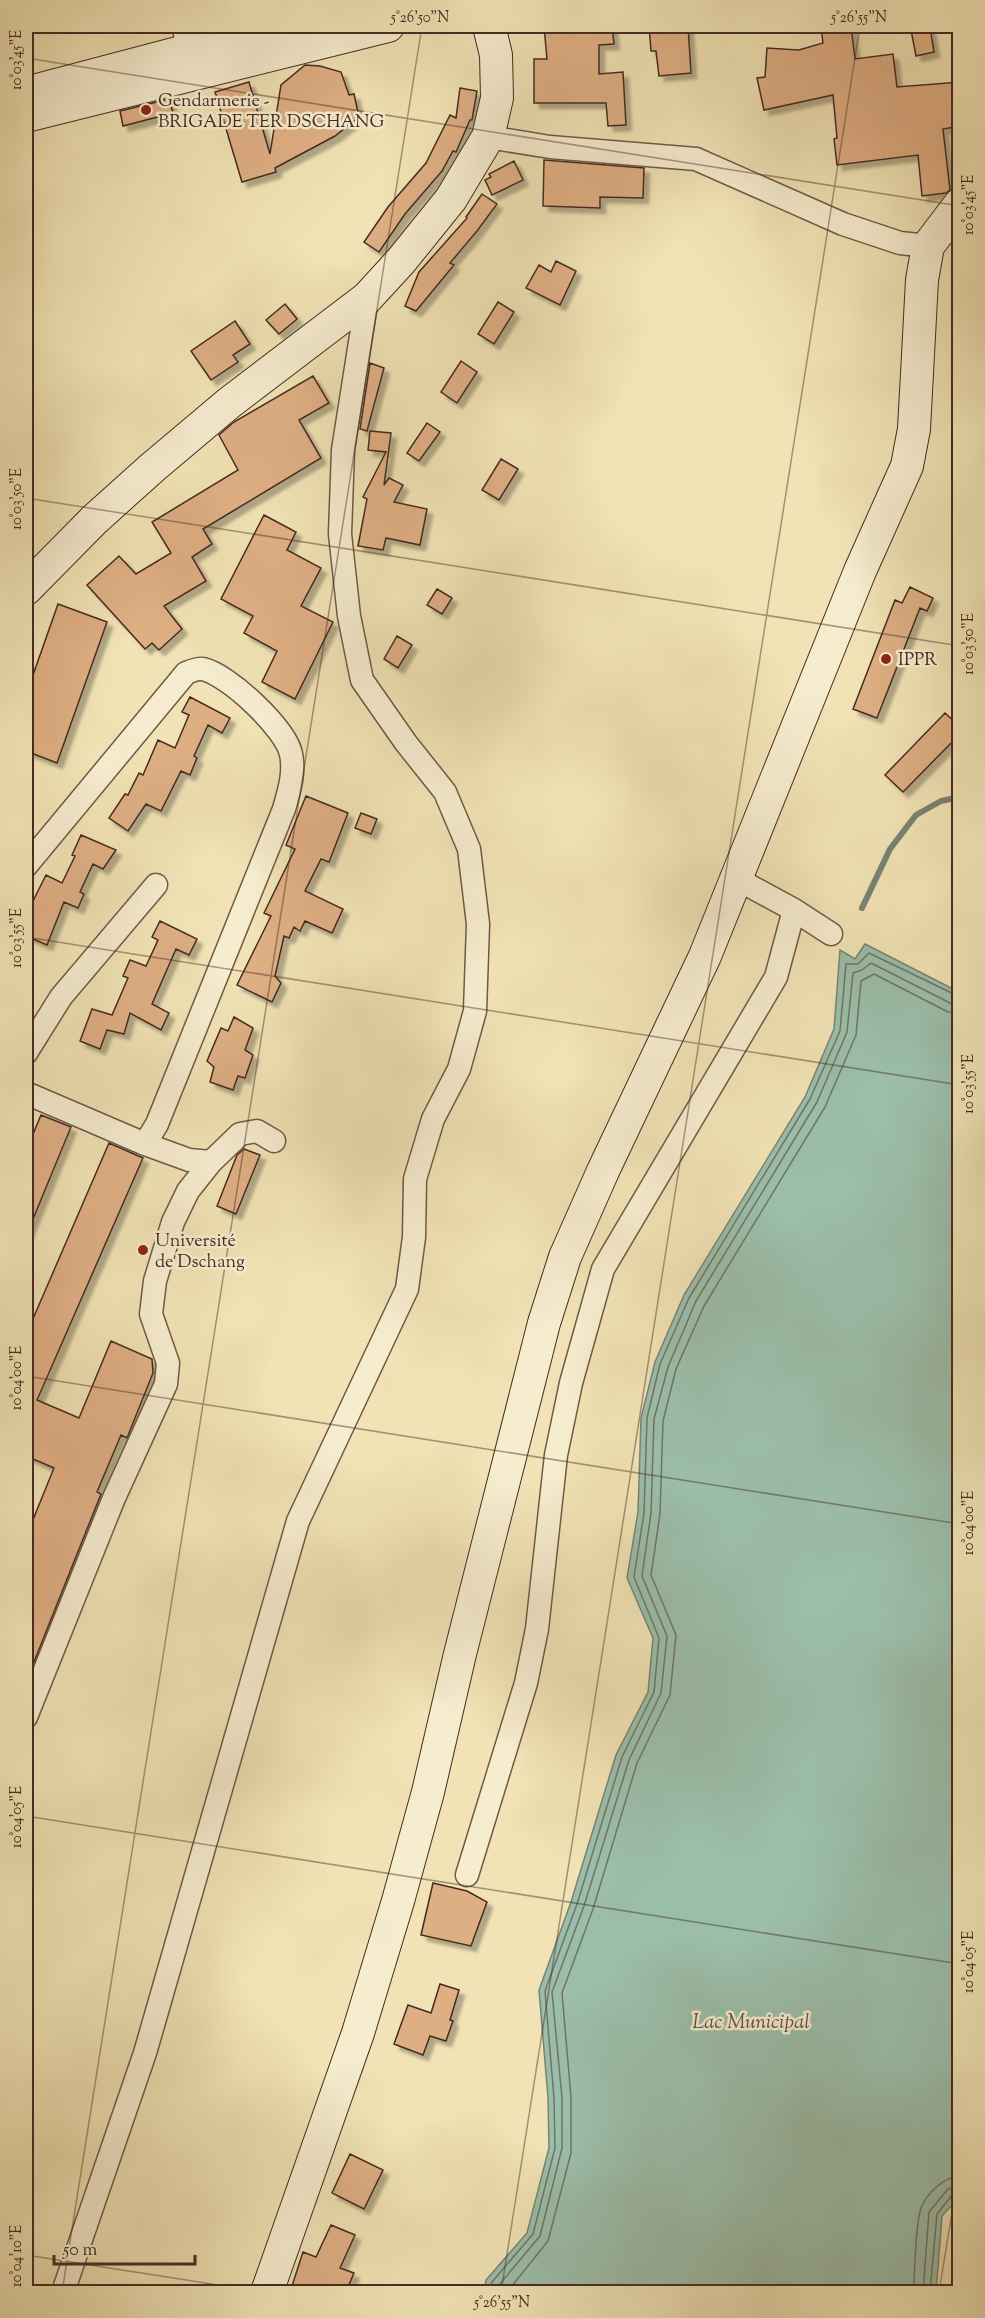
<svg xmlns="http://www.w3.org/2000/svg" width="985" height="2318" viewBox="0 0 985 2318" font-family="'Sorts Mill Goudy',serif">
  <style>
    .water { fill: #9bbeaa; stroke: #798374; stroke-width: 1.5 }
    .lines { fill: none; stroke-linecap: round; stroke-linejoin: round }
    .shore { stroke: #707466; stroke-width: 1.5 }
    .stream { stroke: #798374; stroke-width: 6 }
    .building { fill: #dfaf84; stroke: #452b22; stroke-width: 1.5; filter: url(#shadow) }
    .street-casing { stroke: #705947; stroke-width: 25 }
    .secondary-casing { stroke: #452b22; stroke-width: 34 }
    .street { stroke: #f6edcf; stroke-width: 22 }
    .secondary { stroke: #f6edcf; stroke-width: 32 }
    .ticks { fill: none; stroke: #452b22; stroke-width: 1.5; stroke-opacity: 0.45 }
    .poi-dot { fill: #8f2418; stroke: #f6edcf; stroke-width: 2 }
    .labels { text-anchor: middle; stroke-width: 5; stroke-linejoin: round; paint-order: stroke }
    .poi-label { font-size: 18px; fill: #452b22; stroke: #f6edcf; text-anchor: start }
    .water-label { font-size: 20px; font-style: italic; fill: #5a5044; stroke: #f6edcf }
    .neatline { fill: none; stroke: #452b22; stroke-width: 2 }
    .ticks-label { font-size: 15px; text-anchor: middle; fill: #452b22 }
  </style>
  <defs>
    <filter id="shadow"><feDropShadow dx="5.5" dy="5.5" stdDeviation="1.5" flood-color="#0004"/></filter>
  </defs>
  <rect width="100%" height="100%" fill="#f1e3b5"/>
  <filter id="stains"><feTurbulence type="fractalNoise" baseFrequency=".00333" numOctaves="4"/><feColorMatrix values="0 0 0 0 .2 0 0 0 0 .09 0 0 0 0 .02 0 0 0 .5 -.17"/></filter>
  <radialGradient id="worn" r=".72"><stop offset=".6" stop-color="#630" stop-opacity="0"/><stop offset="1" stop-color="#630" stop-opacity=".3"/></radialGradient>
  <!-- water -->
  <path class="water" d="M865,944L959,992L960,2196L942,2216L936,2292H484L486,2280L527,2233L549,2148L548,2098L539,1990L571,1902L616,1755L648,1692L653,1638L627,1578L638,1512L641,1418L655,1362L684,1295L805,1097L834,1029L840,950L855,959Z"/>
  <g class="lines">
    <!-- shore -->
    <path class="shore" d="M490,2292L492,2282L533,2234L555,2148L554,2098L545,1991L577,1904L622,1757L654,1692L659,1638L634,1577L644,1513L647,1418L660,1364L689,1298L810,1099L840,1031L846,964H858L869,953L960,997
      M498,2292L499,2285L540,2236L562,2148V2098L552,1992L584,1906L629,1760L661,1693L667,1636L642,1576L651,1513L654,1419L668,1367L696,1301L817,1102L847,1032L853,973L862,970L871,963L952,1004L960,1005
      M507,2292L548,2241L571,2153V2097L562,1993L593,1909L637,1763L670,1695L676,1635L651,1575L660,1514L663,1421L676,1369L704,1306L825,1107L856,1035L861,981L874,974L948,1012L960,1014
      M914,2292C914,2275 916,2222 921,2208C927,2193 944,2177 960,2176
      M923,2292L929,2212L948,2189L960,2185
      M930,2292L937,2214L953,2194L960,2193"/>
    <!-- stream -->
    <path class="stream" d="M862,908L890,849L916,815L941,801L960,797"/>
  </g>
  <!-- building -->
  <path class="building" d="M544,26H612L614,44L599,45V74L623,72L626,125L608,126L606,103H534V59H547Z
    M649,26H688L691,73L659,76L656,51H651Z
    M833,26H851L855,59L893,54L897,87L960,82V126L943,129L950,190L946,193L922,196L918,155L837,165L834,139L837,138L833,95L764,110L757,78L765,77L767,48L799,50L823,43L821,27Z
    M930,27L934,52L916,56L911,30Z
    M305,65L320,66L341,72L349,95L354,94L359,117L335,136L275,168L276,172L242,182L215,92L249,82L270,154L281,85Z
    M460,88L477,91L472,120H470L456,152L453,151L442,171L405,214L379,252L364,242L388,207L426,163L450,115L456,118Z
    M169,99L173,113L123,126L120,111Z
    M544,160L644,168L643,198L600,197V208L543,206Z
    M514,161L523,180L492,195L485,180L491,177L489,174Z
    M482,194L497,204L477,231L450,263L454,265L416,311L405,306L419,272L467,218L466,217Z
    M556,261L576,271L560,305L526,288L539,265L551,272Z
    M498,302L514,312L494,344L478,334Z
    M285,304L297,319L279,334L266,320Z
    M235,321L250,344L233,355L238,362L211,380L191,351Z
    M461,361L477,372L457,403L441,392Z
    M370,363L384,368L367,431L360,429Z
    M313,376L329,403L299,420L321,458L203,529L212,544L192,557L206,581L164,606L182,629L159,650L152,643L145,649L87,585L119,556L136,574L171,553L152,522L238,470L219,435L234,422Z
    M427,423L440,432L419,461L407,453Z
    M370,431L391,433L384,485L389,478L403,485L394,502L427,509L420,545L386,538L383,550L358,546L367,499L363,497L386,452L368,450Z
    M501,459L518,469L499,500L482,490Z
    M264,515L296,532L287,550L321,568L301,606L333,622L295,699L262,682L277,651L244,633L253,616L221,599Z
    M910,587L933,598L927,611L920,608L877,718L853,709L895,600L902,603Z
    M437,589L452,598L442,614L427,605Z
    M58,604L107,622L57,763L26,751V695Z
    M397,636L412,645L398,668L384,659Z
    M190,697L230,718L222,733L208,725L194,756L197,758L190,775L181,771L161,811L146,804L128,831L109,818L125,794L128,795L139,773L143,775L158,740L175,748L189,715L182,712Z
    M945,713L960,727V734L903,792L885,775Z
    M306,796L348,813L329,862L321,859L305,891L343,909L332,933L305,921L300,931L294,927L289,938L284,936L275,976L281,983L272,1002L237,985L271,916L264,913L295,849L286,845Z
    M361,813L377,819L371,834L355,828Z
    M81,835L116,850L103,869L93,864L80,892L84,894L78,908L64,902L47,945L26,936V915L46,875L62,883L75,856L72,855Z
    M160,921L197,939L189,955L176,949L152,1004L169,1013L161,1030L130,1013L124,1034L107,1030L100,1049L80,1041L92,1009L112,1015L128,978L123,976L130,960L146,966L158,940L152,937Z
    M234,1017L253,1028L245,1050L253,1055L245,1078L238,1076L233,1090L210,1082L214,1067L207,1061L221,1028L228,1031Z
    M41,1115L71,1127L26,1236V1151Z
    M109,1143L143,1158L37,1400L79,1418L111,1341L152,1359L153,1373L127,1438L121,1435L97,1492L101,1494L26,1682V1537L54,1468L26,1456V1335Z
    M244,1149L260,1155L236,1214L217,1206L237,1155Z
    M433,1883L467,1891L487,1902L471,1946L421,1935Z
    M440,1984L459,1990L450,2020L453,2021L446,2041L430,2036L423,2055L394,2044L408,2005L431,2013Z
    M350,2154L383,2170L364,2209L332,2193Z
    M331,2225L355,2235L340,2268L354,2273L346,2292H290L303,2252L316,2257Z"/>
  <g class="lines">
    <defs>
      <path id="street" d="M183,26L193,65
        M488,137L550,147L696,159L843,224L900,243L928,246
        M26,866L186,673C191,671 198,668 203,669C229,675 286,729 291,754C295,773 289,791 284,809L157,1124L145,1144
        M737,879L794,910L831,934
        M26,1053L61,997L156,885
        M26,1093L145,1144L189,1160L211,1162
        M26,1717L114,1498L166,1384L168,1363L151,1314L155,1281L173,1222L188,1191L211,1162L240,1134L257,1131L274,1141
        M467,1875L526,1683L537,1629L556,1455L571,1383L603,1269L776,977L794,910
        M63,2292L145,2053L298,1521L407,1289L414,1237L415,1179L433,1119L459,1069L475,1011L478,924L469,849L445,792L406,743L362,680L349,616L340,534L343,450L367,298"/>
      <path id="secondary" d="M26,93L189,50L295,26
        M26,116L388,26
        M26,589L94,520L153,467L229,403L367,298L401,261L451,199L488,137L497,98L496,55L489,26
        M267,2292L358,2033L398,1901L428,1792L460,1654L544,1323L565,1257L603,1171L705,956L860,571L907,466L914,429L922,280L928,246L960,204"/>
    </defs>
    <!-- street casing -->
    <use href="#street" class="street-casing"/>
    <!-- secondary casing -->
    <use href="#secondary" class="secondary-casing"/>
    <!-- street -->
    <use href="#street" class="street"/>
    <!-- secondary -->
    <use href="#secondary" class="secondary"/>
  </g>
  <!-- ticks -->
  <path class="ticks" d="M26,58L960,206M26,498L960,646M26,937L960,1085M26,1376L960,1524M26,1816L960,1964M26,2255L263,2292M62,2292L422,26M501,2292L860,26M939,2292L960,2164"/>
  <!-- markers -->
  <g class="poi-dot">
    <circle cx="146" cy="110" r="6"/>
    <circle cx="886" cy="659" r="6"/>
    <circle cx="143" cy="1250" r="6"/>
  </g>
  <g class="labels">
    <!-- poi labels -->
    <g class="poi-label">
      <text x="158" y="106">Gendarmerie -<tspan x="158" dy="21">BRIGADE TER DSCHANG</tspan></text>
      <text x="898" y="665">IPPR</text>
      <text x="155" y="1246">Université<tspan x="155" dy="21">de Dschang</tspan></text>
    </g>
    <!-- water labels -->
    <g class="water-label">
      <text x="751" y="2028">Lac Municipal</text>
    </g>
  </g>
  <!-- margin -->
  <rect width="985" height="2318" fill="none" stroke="#f1e3b5" stroke-width="66"/>
  <!-- scale -->
  <path d="M54 2255v9h141v-9" fill="none" stroke="#452b22" stroke-width="3"/>
  <text x="63" y="2255" font-size="18" fill="#452b22" stroke="#f6edcf" stroke-width="4.5" paint-order="stroke">50 m</text>
  <rect x="33" y="33" width="919" height="2252" class="neatline"/>
  <g class="ticks-label">
    <text x="420" y="22">5°26'50"N</text>
    <text x="859" y="22">5°26'55"N</text>
    <text transform="translate(16 60) rotate(-90)" y="5">10°03'45"E</text>
    <text transform="translate(968 205) rotate(-90)" y="5">10°03'45"E</text>
    <text transform="translate(16 499) rotate(-90)" y="5">10°03'50"E</text>
    <text transform="translate(968 644) rotate(-90)" y="5">10°03'50"E</text>
    <text transform="translate(16 938) rotate(-90)" y="5">10°03'55"E</text>
    <text transform="translate(968 1084) rotate(-90)" y="5">10°03'55"E</text>
    <text transform="translate(16 1378) rotate(-90)" y="5">10°04'00"E</text>
    <text transform="translate(968 1523) rotate(-90)" y="5">10°04'00"E</text>
    <text transform="translate(16 1817) rotate(-90)" y="5">10°04'05"E</text>
    <text transform="translate(968 1962) rotate(-90)" y="5">10°04'05"E</text>
    <text transform="translate(16 2256) rotate(-90)" y="5">10°04'10"E</text>
    <text x="502" y="2307">5°26'55"N</text>
  </g>
  <rect width="100%" height="100%" filter="url(#stains)"/>
  <rect width="100%" height="100%" fill="url(#worn)"/>
</svg>
